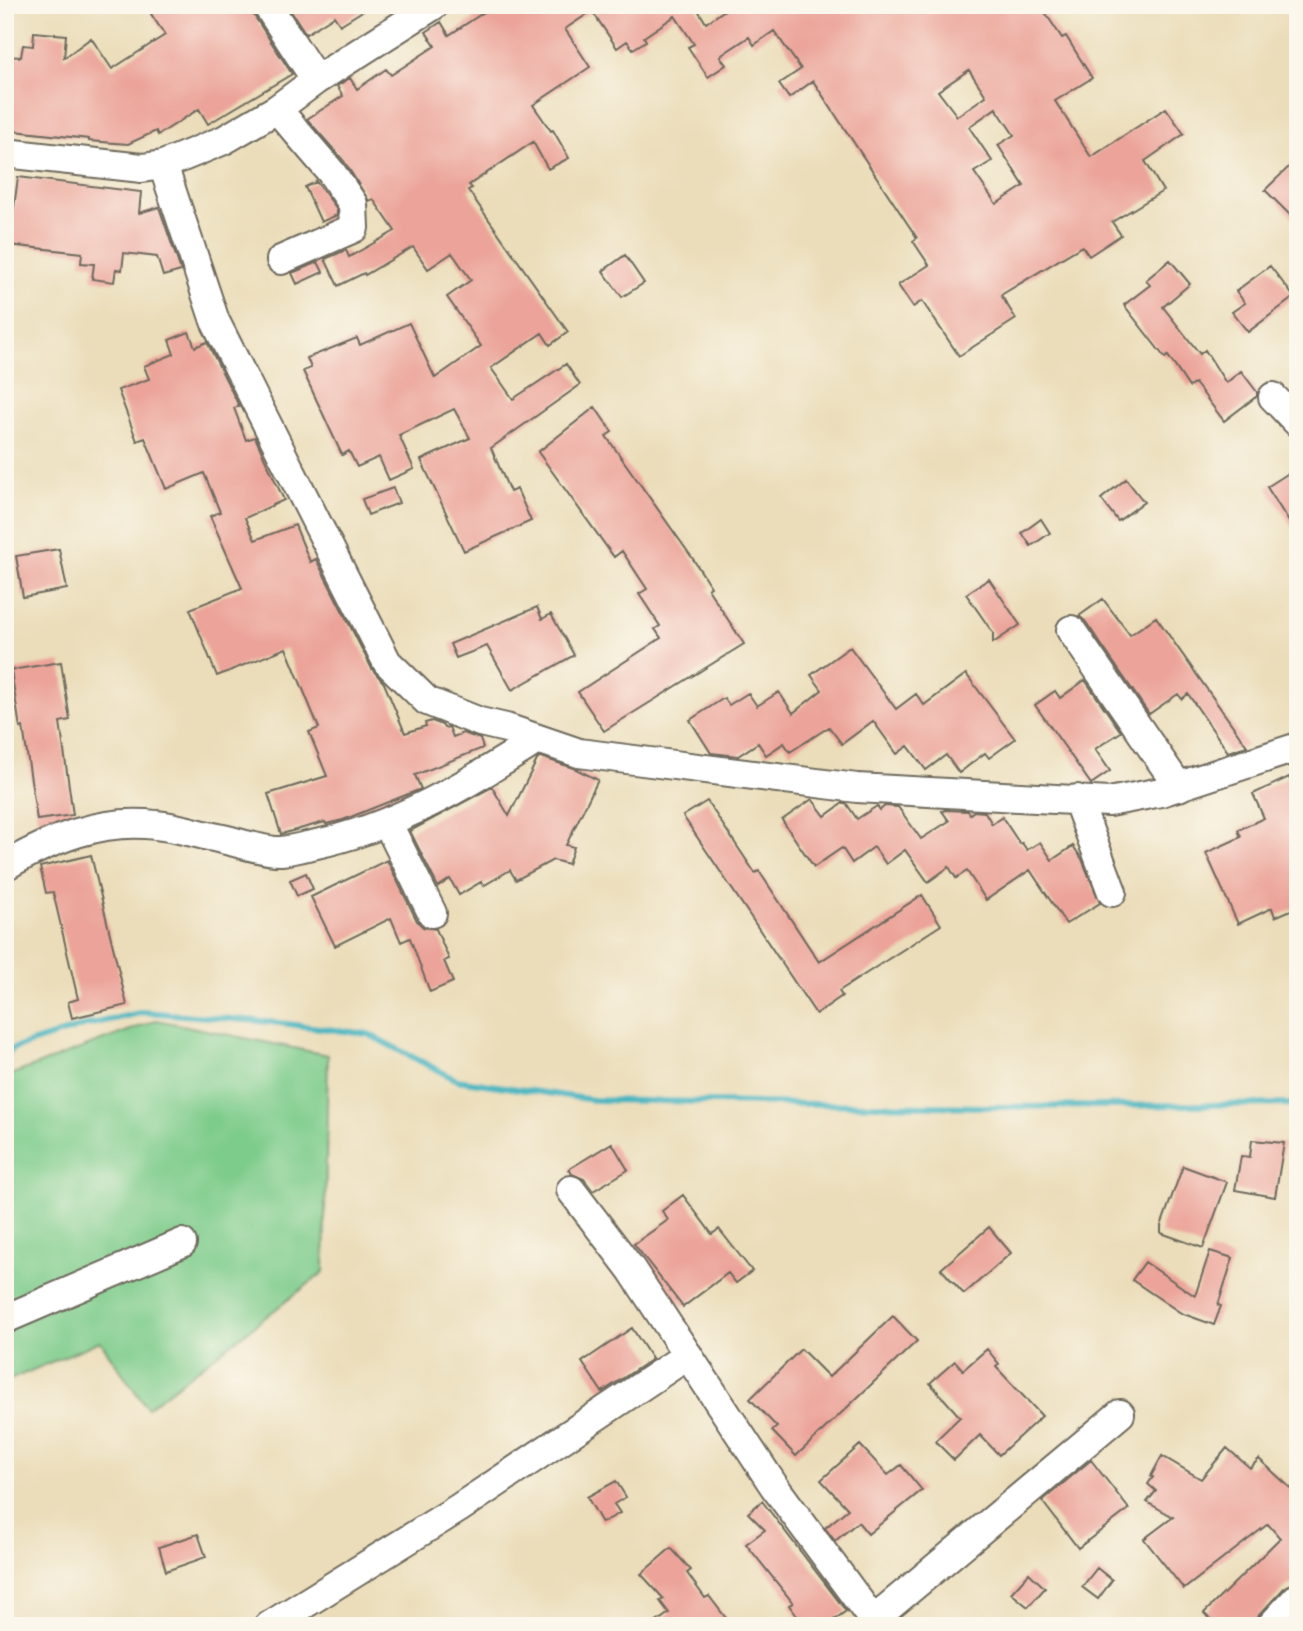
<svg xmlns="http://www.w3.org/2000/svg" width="1303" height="1631" viewBox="0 0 1303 1631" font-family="'Libre Caslon Text',serif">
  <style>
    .green { fill: #7ecc8b; stroke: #547c5b; stroke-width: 2 }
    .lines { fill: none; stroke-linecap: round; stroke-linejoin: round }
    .stream { stroke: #43b2be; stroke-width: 6 }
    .building { fill: #eca49a; fill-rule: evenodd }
    .minor-casing { stroke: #6e695d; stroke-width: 32 }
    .minor { stroke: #fff; stroke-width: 28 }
  </style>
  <rect width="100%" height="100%" fill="#fbf7ec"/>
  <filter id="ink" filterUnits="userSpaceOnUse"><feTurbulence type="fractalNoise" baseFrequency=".0143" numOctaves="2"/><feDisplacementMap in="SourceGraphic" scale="14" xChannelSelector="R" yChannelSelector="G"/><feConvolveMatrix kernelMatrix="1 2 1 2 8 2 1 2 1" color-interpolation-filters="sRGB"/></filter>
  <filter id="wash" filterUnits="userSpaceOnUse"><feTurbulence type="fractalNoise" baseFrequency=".00686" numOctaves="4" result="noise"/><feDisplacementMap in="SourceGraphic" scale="28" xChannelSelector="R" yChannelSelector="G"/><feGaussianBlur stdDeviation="1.57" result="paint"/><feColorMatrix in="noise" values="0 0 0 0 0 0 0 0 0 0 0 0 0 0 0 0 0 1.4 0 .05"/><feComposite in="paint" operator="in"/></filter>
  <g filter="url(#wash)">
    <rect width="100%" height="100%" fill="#ebddb9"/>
    <!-- green -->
    <path class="green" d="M157,1020L328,1055L324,1272L147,1408L100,1341L5,1382V1077Z"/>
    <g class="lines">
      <!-- stream -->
      <path class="stream" d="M5,1058L12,1049L87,1025L144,1012L271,1022L368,1034L457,1080L594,1100L987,1107L1298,1104"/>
    </g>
    <g id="blocks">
      <!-- building -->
      <path class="building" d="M165,5H250L253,14L292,74L208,124L199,109L158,135L156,131L128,144L89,141V139L5,130V56L21,57L23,45L33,46L34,32L66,35L64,58L91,38L112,69L165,35L151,14Z
        M287,5H372L340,25L334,16L306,34Z
        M495,5H695L706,23L732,5H1040L1062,38L1066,36L1092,78L1055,101L1091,157L1166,108L1184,134L1145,161L1163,191L1112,222L1121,235L1089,256L1082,246L1001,295L1016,319L959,356L922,301L913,307L898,285L929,265L913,241L917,238L813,81L789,98L779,84L801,69L774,31L754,45L749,37L720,56L726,65L708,77L688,47L694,44L675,16L644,37L646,41L633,49L627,41L617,48L592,11L565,29L590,67L533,105L551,131L553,130L569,158L548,169L533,142L469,185L472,188L468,190L568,332L550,345L542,333L491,368L513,399L566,364L580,385L491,448L510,492L517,489L531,521L464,551L421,460L470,438L454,409L399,435L414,469L389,480L379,457L357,467L349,451L342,455L303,371L311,368L307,358L357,338L360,345L409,323L435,378L481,346L447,297L471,280L452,253L428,269L413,247L365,275L364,273L338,286L325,259L346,250L349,257L395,231L373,199L369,201L344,161L307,119L343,96L337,86L350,78L357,89L386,69L391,75L435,46L426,32L441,22L449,35ZM969,70L986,96L957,116L938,91ZM996,108L1014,135L998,145L1024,186L996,204L974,172L992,161L969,127Z
        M1298,158V223L1265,190Z
        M18,177L141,192L139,213L159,207L181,271L163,276L157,257L124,253L122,270L116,269L114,282L92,279L94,264L81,263L82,253L9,245Z
        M315,180L337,209V215L321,222L305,187L316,182Z
        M625,255L644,283L622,297L603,271Z
        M1170,260L1190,284L1163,307L1200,354L1205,350L1226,383L1241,371L1257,392V396L1224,421L1195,383L1189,387L1168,356L1165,358L1124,305L1150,285L1146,280Z
        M318,262L323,272L297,284L292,273Z
        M1270,266L1294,297L1248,332L1232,312L1245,303L1236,291Z
        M189,332L195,347L207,342L239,406L234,408L246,440L255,437L284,500L245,518L255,540L295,525L310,562L316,559L372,669L384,683L405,733L426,726L425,723L432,721L442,725L444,728L449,727L453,737L463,733L480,739L483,748L415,775L421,789L343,820L326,824L325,822L281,834L268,794L327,776L309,732L319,728L286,648L217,676L190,609L242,588L210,516L220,512L204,473L166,489L145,438L137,441L118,390L149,379L144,366L174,354L169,340Z
        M595,407L612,432L606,436L693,559L711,587L708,589L744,644L604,731L578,692L661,638L655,629L660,626L639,594L647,589L622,551L614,557L538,452Z
        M1298,467V536L1267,487Z
        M1126,479L1144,502L1118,521L1101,499Z
        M393,488L399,503L368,515L362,499Z
        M1041,519L1050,533L1031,546L1022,533Z
        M59,549L67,589L23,597L16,556Z
        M989,579L1020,625L993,643V633L966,594Z
        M1103,599L1130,635L1156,617L1247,746L1228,752L1188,694L1182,699L1178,694L1149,714L1085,621L1079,616Z
        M537,607L542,619L551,614L574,655L512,690L487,646L456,658L450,644Z
        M850,647L896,709L916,694L924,705L966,674L1015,739L989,758L985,753L959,773L946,755L926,770L908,746L897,754L873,721L842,744L829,727L790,752L784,743L766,755L758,743L738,756L711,753L690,720L724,698L729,705L748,693L757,706L779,692L793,713L822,690L811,675Z
        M61,662L70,720L60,722L73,815L37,820L23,727L20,728L11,670Z
        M1085,680L1121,732L1095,749L1110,771L1091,784L1035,705L1055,691L1060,698Z
        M541,757L576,769L598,780L566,845L574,847L568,864L553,860L516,880L510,870L483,886L481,882L459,895L450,879L438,887L410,831L492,787L509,816L537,760Z
        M1289,777L1298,796V907L1275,917L1272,908L1238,924L1206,853L1241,837L1238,830L1264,818L1253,794Z
        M812,799L825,816L843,803H846L857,819L877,806L880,810L885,806L898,807L921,839L949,821L942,811L945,810L968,811L970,814L974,811L985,812L992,824L1002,817L1020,844L1022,843L1027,850L1040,842L1052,860L1073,846L1082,859L1100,903L1066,924L1030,870L986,900L967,871L956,878L949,867L928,882L905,850L886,864L874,847L852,863L842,848L814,867L782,820Z
        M707,801L755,873L759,871L819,962L922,895L941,925L839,991L842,996L816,1014L683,816Z
        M91,855L127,1005L72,1018L68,1002L78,999L53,892L46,893L40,867Z
        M387,860L417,921L423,927L436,929L449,959L444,961L453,982L430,992L410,938L401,942L391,918L335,946L311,897Z
        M306,873L313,889L297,896L290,880Z
        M1252,1140L1284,1143L1275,1197L1235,1190L1241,1156L1250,1157Z
        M612,1143L628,1170L593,1191L584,1179L572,1174L569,1169Z
        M1183,1166L1227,1182L1203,1248L1161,1233V1226Z
        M683,1195L712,1234L719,1229L752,1271L736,1283L728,1273L683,1307L634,1244L668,1220L662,1211Z
        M989,1227L1011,1253L964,1294L941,1269Z
        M1210,1251L1233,1258L1218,1305L1221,1306L1214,1325L1181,1313L1132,1280L1145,1262L1195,1296Z
        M893,1316L917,1341L796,1456L772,1431L777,1427L750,1399L801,1349L829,1377Z
        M632,1328L652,1359L602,1392L582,1362Z
        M987,1349L999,1364L996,1367L1042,1416L999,1455L980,1435L954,1460L935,1441L960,1417L930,1383L955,1361L963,1370Z
        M860,1445L888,1475L901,1465L922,1490L868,1534L858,1522L835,1541L825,1528L848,1509L821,1480Z
        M1227,1448L1250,1468L1259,1459L1298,1495V1581L1286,1586L1259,1615L1255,1626H1216L1204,1613L1280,1538L1268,1524L1184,1589L1144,1539L1173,1517L1147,1502L1156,1491L1148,1484L1153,1477L1151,1476L1162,1456L1201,1479Z
        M1091,1460L1129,1509L1078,1548L1042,1501Z
        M616,1481L626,1497L614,1504L620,1513L602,1523L587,1497Z
        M762,1501L846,1611L826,1626H804L789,1605L793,1603L746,1544L765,1530L748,1513Z
        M198,1534L206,1557L166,1571L159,1547Z
        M671,1548L691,1570L687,1573L705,1598L709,1596L732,1626H651L669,1613L660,1601L664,1599L641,1574Z
        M1097,1568L1112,1580L1098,1599L1082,1587Z
        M1029,1573L1045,1588L1028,1607L1011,1593Z"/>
    </g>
  </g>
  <g filter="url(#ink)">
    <use href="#blocks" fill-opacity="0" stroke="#6e695d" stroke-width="2"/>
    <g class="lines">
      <defs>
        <path id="minor" d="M267,5L316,80
          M277,109L331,172L353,204L354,228L281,260
          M5,153L142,168L163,165L224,140L277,109L316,80L434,5
          M163,165L215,321L387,662L427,701L480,722L506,728L579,753L857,788L1109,802L1161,792L1298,747
          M1273,397L1298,423
          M1071,630L1179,787
          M1077,799L1112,892
          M387,822L432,913
          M5,866C52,839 101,818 156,825C177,827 198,834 218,838C234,841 266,852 281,851C291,850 302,847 312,845C395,828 466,785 537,740
          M571,1190L631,1269L774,1486L873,1620L1120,1414
          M5,1319L182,1243
          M269,1626L459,1508L688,1355
          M1271,1626L1298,1597"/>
      </defs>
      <!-- minor casing -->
      <use href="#minor" class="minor-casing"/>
      <!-- minor -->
      <use href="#minor" class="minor"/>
    </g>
  </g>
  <!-- margin -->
  <rect width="1303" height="1631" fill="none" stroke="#fbf7ec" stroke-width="28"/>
</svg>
